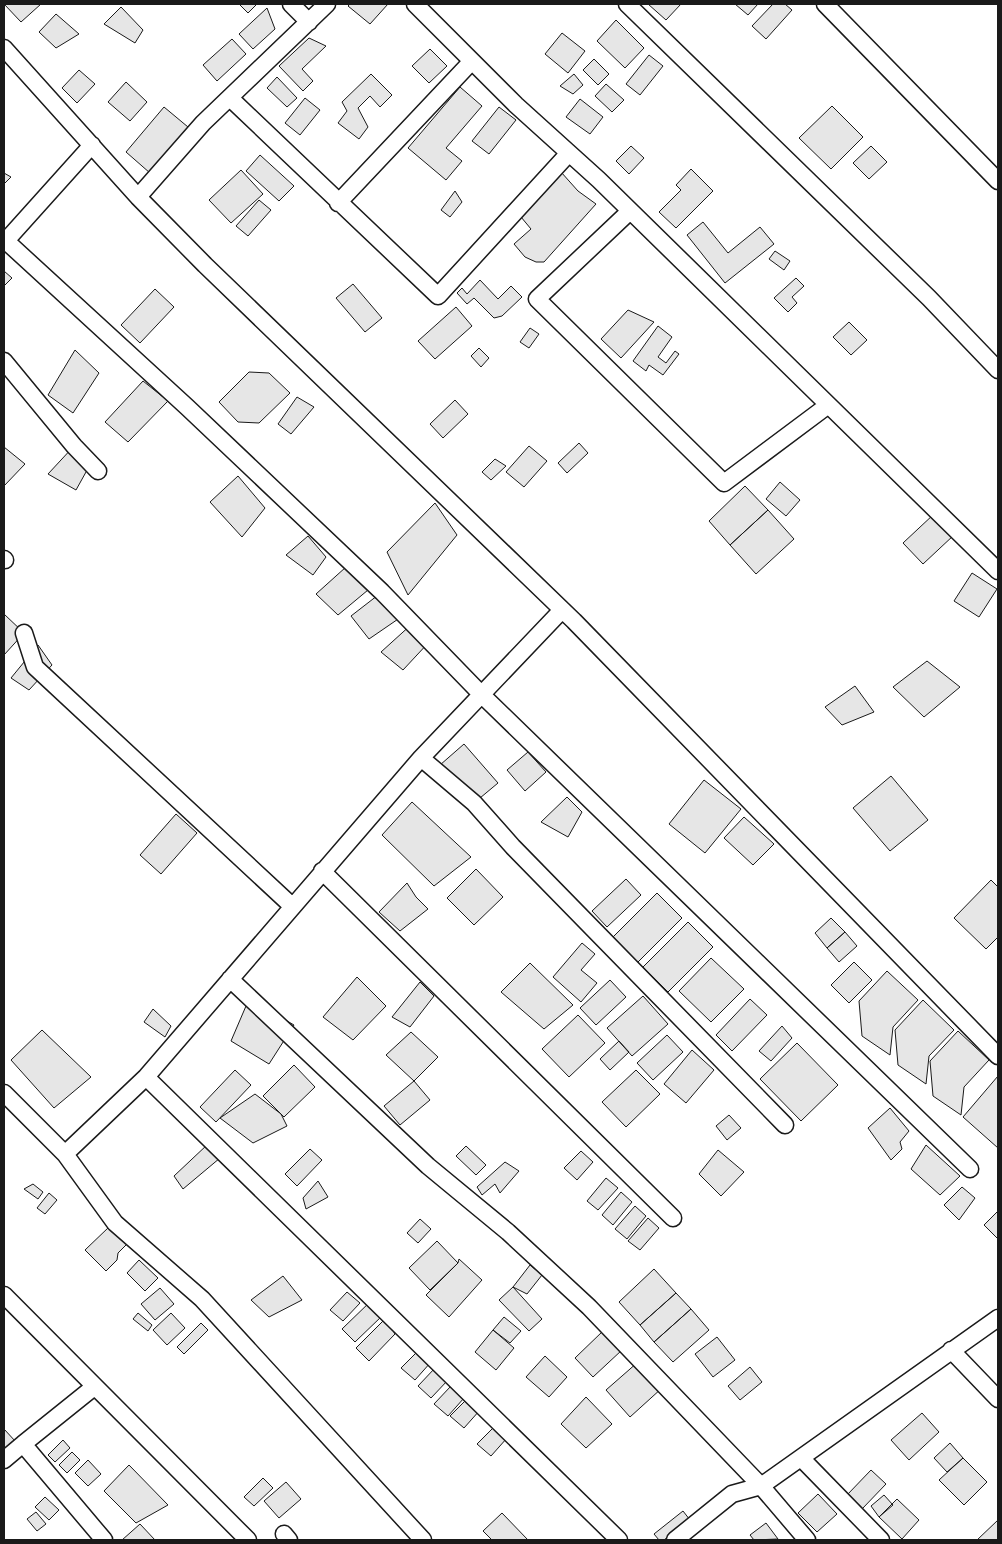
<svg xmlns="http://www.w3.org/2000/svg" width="1002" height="1544" viewBox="0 0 1002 1544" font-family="'Noto Sans',sans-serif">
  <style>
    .building { fill: #e6e6e6; stroke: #1a1a1a }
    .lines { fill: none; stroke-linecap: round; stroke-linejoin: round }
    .street-casing { stroke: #1a1a1a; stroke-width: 19 }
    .street { stroke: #fff; stroke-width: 16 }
  </style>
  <rect width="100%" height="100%" fill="#fff"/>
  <!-- building -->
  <path class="building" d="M4,4H41L21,22Z
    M239,4H257L248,13Z
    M350,4H388L370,24L348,6Z
    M648,4H681L666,20Z
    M735,4H758L748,15Z
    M773,4H785L792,10L766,39L752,26Z
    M121,7L143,30L135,43L104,24Z
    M267,8L275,29L253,49L239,34Z
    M56,14L79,34L56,48L39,32Z
    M616,20L644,48L625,68L597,41Z
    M562,33L585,51L568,73L545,54Z
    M309,38L326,46L302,69L313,81L303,91L279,66Z
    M232,39L246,54L217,81L203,65Z
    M430,49L447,66L429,83L412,66Z
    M649,55L663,66L640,95L626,84Z
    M594,59L609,74L598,85L583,70Z
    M79,70L95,84L77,103L62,88Z
    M371,74L392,95L380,107L370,96L358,108L368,127L359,139L338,123L347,111L342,102Z
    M574,74L583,85L573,94L560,86Z
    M277,77L297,98L287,107L267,88Z
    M126,82L147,102L130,121L108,102Z
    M606,84L624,100L612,112L595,96Z
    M460,87L482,106L446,148L462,161L446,180L408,148Z
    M305,98L320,110L300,135L285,123Z
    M580,99L603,117L590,134L566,117Z
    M832,106L863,137L831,169L799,138Z
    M164,107L188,127L150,173L126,152Z
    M499,107L516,120L489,154L472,141Z
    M631,146L644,158L629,174L616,161Z
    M871,146L887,162L869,179L853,163Z
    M260,155L294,186L279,201L246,171Z
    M691,169L713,191L676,228L659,212L681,190L676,185Z
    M241,170L263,194L231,223L209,200Z
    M561,172L578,191L596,204L544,262H536L525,257L514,244L531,229L516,211Z
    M4,173L11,177L4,184Z
    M455,191L462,202L450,217L441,210Z
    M259,200L271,210L248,236L236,226Z
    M703,222L728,253L760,227L774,244L725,283L687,235Z
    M775,251L790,261L784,270L769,259Z
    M4,271L12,278L4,286Z
    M796,278L804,286L792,297L797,303L788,312L774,298Z
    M480,280L498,299L511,286L522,297L502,316L494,318L474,298L467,304L457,293L462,288L467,294Z
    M353,284L382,318L365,332L336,298Z
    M155,289L174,307L140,343L121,325Z
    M456,307L472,326L435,359L418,341Z
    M628,310L654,322L621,358L601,339Z
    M849,322L867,340L851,355L833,337Z
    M658,326L672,337L658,357L666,363L675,351L679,354L663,375L649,365L646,371L633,361Z
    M530,328L539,334L529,348L520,342Z
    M479,348L489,358L481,367L471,356Z
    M75,350L99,373L73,413L48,395Z
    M249,372L269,373L290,393L259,423L238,422L219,402Z
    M143,381L168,401L128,442L105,422Z
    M297,397L314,407L291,434L278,424Z
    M455,400L468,414L443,438L430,424Z
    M579,443L588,453L567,473L558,463Z
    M74,446L91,463L76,490L48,474Z
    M529,446L547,461L524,487L506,472Z
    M4,447L25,464L4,486Z
    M495,459L506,466L491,480L482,472Z
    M238,476L265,508L242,537L210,502Z
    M780,482L800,500L786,516L766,499Z
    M745,486L768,510L730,545L709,521Z
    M435,503L457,535L408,595L387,552Z
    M768,510L794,539L756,574L730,545Z
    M934,514L954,535L923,564L903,543Z
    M308,536L326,557L313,575L286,555Z
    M346,567L368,590L338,615L316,594Z
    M972,573L997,589L979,617L954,601Z
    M382,592L404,615L369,639L351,616Z
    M4,614L24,633L4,655Z
    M413,623L430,641L403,670L381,652Z
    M38,645L52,665L29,690L11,678Z
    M927,661L960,687L924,717L893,687Z
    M855,686L874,712L842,725L825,707Z
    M464,744L498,783L474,803L440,765Z
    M528,752L546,772L525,791L507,770Z
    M891,776L928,820L890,851L853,808Z
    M704,780L741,809L705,853L669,824Z
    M567,797L582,812L568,837L541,822Z
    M412,802L471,857L434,886L382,835Z
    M176,814L197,833L161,874L140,855Z
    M744,817L774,844L753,865L724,838Z
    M476,869L503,897L474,925L447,898Z
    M626,879L641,895L607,927L592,911Z
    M991,880L998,887V937L986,949L954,918Z
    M407,883L416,897L428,909L400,931L379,912Z
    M657,893L682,918L637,963L612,938Z
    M831,918L845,932L827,948L815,933Z
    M688,922L713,947L668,992L643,967Z
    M845,932L857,946L839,962L827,948Z
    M582,943L595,954L581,970L597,983L581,1002L553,977Z
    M711,958L744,989L711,1022L679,991Z
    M854,962L872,980L849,1003L831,985Z
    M530,963L573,1005L544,1029L501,992Z
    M887,971L918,1000L893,1027L890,1055L862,1036L859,1001Z
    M357,977L386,1006L353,1040L323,1017Z
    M610,980L626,997L596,1025L580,1008Z
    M420,982L434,996L410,1027L392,1017Z
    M643,996L668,1024L632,1056L607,1028Z
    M249,999L294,1025L269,1064L231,1041Z
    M750,999L767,1015L732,1051L716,1035Z
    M923,1000L954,1030L929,1056L926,1084L898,1065L895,1030Z
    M153,1009L171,1026L165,1037L144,1022Z
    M578,1015L605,1043L569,1077L542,1049Z
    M782,1026L792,1038L771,1061L759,1051Z
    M42,1030L91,1077L54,1108L11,1060Z
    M958,1031L989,1060L964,1087L961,1115L933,1096L930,1061Z
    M411,1032L438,1057L414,1081L386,1055Z
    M667,1035L683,1052L653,1080L637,1063Z
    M619,1041L629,1052L610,1070L600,1059Z
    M797,1043L838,1085L801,1121L760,1079Z
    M692,1050L714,1070L686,1103L664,1084Z
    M294,1065L315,1087L284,1117L263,1096Z
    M235,1070L251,1085L216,1122L200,1107Z
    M636,1070L660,1094L626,1127L602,1102Z
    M998,1076V1148L963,1117Z
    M414,1081L430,1100L400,1125L384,1106Z
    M255,1094L281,1114L287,1126L253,1143L220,1118Z
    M890,1108L909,1131L900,1142L902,1149L891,1160L868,1128Z
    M729,1115L741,1128L727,1140L716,1126Z
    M208,1144L220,1158L183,1189L174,1176Z
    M926,1145L960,1176L940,1195L911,1169Z
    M466,1146L486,1165L476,1175L456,1156Z
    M310,1149L322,1160L297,1186L285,1174Z
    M718,1150L744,1172L721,1196L699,1174Z
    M581,1151L593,1162L577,1180L564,1168Z
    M505,1162L519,1171L500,1193L495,1184L482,1195L477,1187Z
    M606,1178L618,1188L598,1210L587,1201Z
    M318,1181L328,1197L306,1209L303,1198Z
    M33,1184L43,1192L38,1199L24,1189Z
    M962,1187L975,1198L959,1220L944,1205Z
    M621,1192L632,1202L613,1225L602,1215Z
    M49,1193L57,1200L45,1214L37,1208Z
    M635,1206L646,1216L627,1239L615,1229Z
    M998,1211V1239L984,1225Z
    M648,1218L659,1228L640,1250L628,1241Z
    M420,1219L431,1229L418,1243L407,1233Z
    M109,1227L127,1244L118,1253L117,1260L106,1271L85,1250Z
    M437,1241L458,1263L430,1290L409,1268Z
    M459,1259L482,1280L449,1317L426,1295L458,1263Z
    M139,1260L158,1278L145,1291L127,1273Z
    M530,1265L542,1275L527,1294L513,1287Z
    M654,1269L676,1293L640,1325L619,1302Z
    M283,1276L302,1300L269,1317L251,1300Z
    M513,1287L542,1319L529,1331L499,1300Z
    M160,1288L174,1304L155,1320L141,1304Z
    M347,1292L360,1303L343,1321L330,1310Z
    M676,1293L691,1309L654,1342L640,1325Z
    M373,1299L382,1316L355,1342L342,1329Z
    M691,1309L709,1330L673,1362L654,1342Z
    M138,1313L152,1325L148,1331L133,1319Z
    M171,1313L185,1328L167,1345L153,1330Z
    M504,1317L521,1331L510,1343L493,1330Z
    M386,1318L395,1334L369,1361L356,1348Z
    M201,1323L208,1330L184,1354L177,1347Z
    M493,1330L514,1348L496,1370L475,1352Z
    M603,1331L622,1350L593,1377L575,1358Z
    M717,1337L735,1360L713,1377L695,1354Z
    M418,1351L431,1362L415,1380L401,1368Z
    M545,1356L567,1377L549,1397L526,1377Z
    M638,1362L662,1388L630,1417L606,1390Z
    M750,1367L762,1382L740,1400L728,1386Z
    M435,1368L448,1380L431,1398L418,1386Z
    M451,1386L464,1398L448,1416L434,1404Z
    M586,1397L612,1424L586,1448L561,1424Z
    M468,1398L480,1410L464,1428L450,1416Z
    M922,1413L939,1432L909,1460L891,1440Z
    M495,1426L507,1438L491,1456L477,1444Z
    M4,1429L16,1442L6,1450L4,1448Z
    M63,1440L70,1448L55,1462L48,1455Z
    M950,1443L963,1458L947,1472L934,1458Z
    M72,1452L80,1460L67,1473L59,1465Z
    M963,1458L987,1482L964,1505L939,1480Z
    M88,1460L101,1474L88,1486L75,1473Z
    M129,1465L168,1505L136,1523L104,1491Z
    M871,1470L886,1484L862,1509L847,1495Z
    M263,1478L273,1488L254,1506L244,1497Z
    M286,1482L301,1499L279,1518L264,1501Z
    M818,1494L837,1514L817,1532L798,1513Z
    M884,1495L893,1505L879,1517L871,1506Z
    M45,1497L59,1510L49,1520L35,1507Z
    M897,1499L919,1520L902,1539L879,1517Z
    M683,1511L690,1520L664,1540H659L654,1534Z
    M36,1512L46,1524L37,1531L27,1519Z
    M502,1513L528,1540H492L483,1531Z
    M998,1520V1540H977Z
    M766,1523L778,1539L754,1540L750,1535Z
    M140,1524L155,1540H122Z"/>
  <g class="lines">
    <defs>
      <path id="street" d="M291,4L309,22
        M415,4L516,105L599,180L998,571
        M627,4L929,298L998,370
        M825,4L998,181
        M4,48L138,197L205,265L574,621L998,1056
        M230,98L438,296L569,153
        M138,197L203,123L327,4
        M338,203L472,61
        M630,211L537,299L724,483L827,406
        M6,241L187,407L382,592L482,695L970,1169
        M4,243L92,145
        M4,361L74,446L98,471
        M4,559L5,560
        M24,633L35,667L292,906
        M421,758L474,803L513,847L785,1125
        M322,871L673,1218
        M230,979L428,1166L508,1232L589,1307L761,1486L807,1540
        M146,1077L619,1540
        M4,1093L65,1154L146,1077L421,758L562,610
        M65,1154L115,1223L202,1299L423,1540
        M4,1295L248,1540
        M951,1350L998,1399
        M23,1444L94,1387
        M802,1459L881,1540
        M4,1460L23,1444L104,1540
        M284,1534L289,1540
        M675,1540L732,1494L761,1486L998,1318"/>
    </defs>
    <!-- street casing -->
    <use href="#street" class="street-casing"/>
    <!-- street -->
    <use href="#street" class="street"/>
  </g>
  <!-- border -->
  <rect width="1002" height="1544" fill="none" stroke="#1a1a1a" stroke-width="10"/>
</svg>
